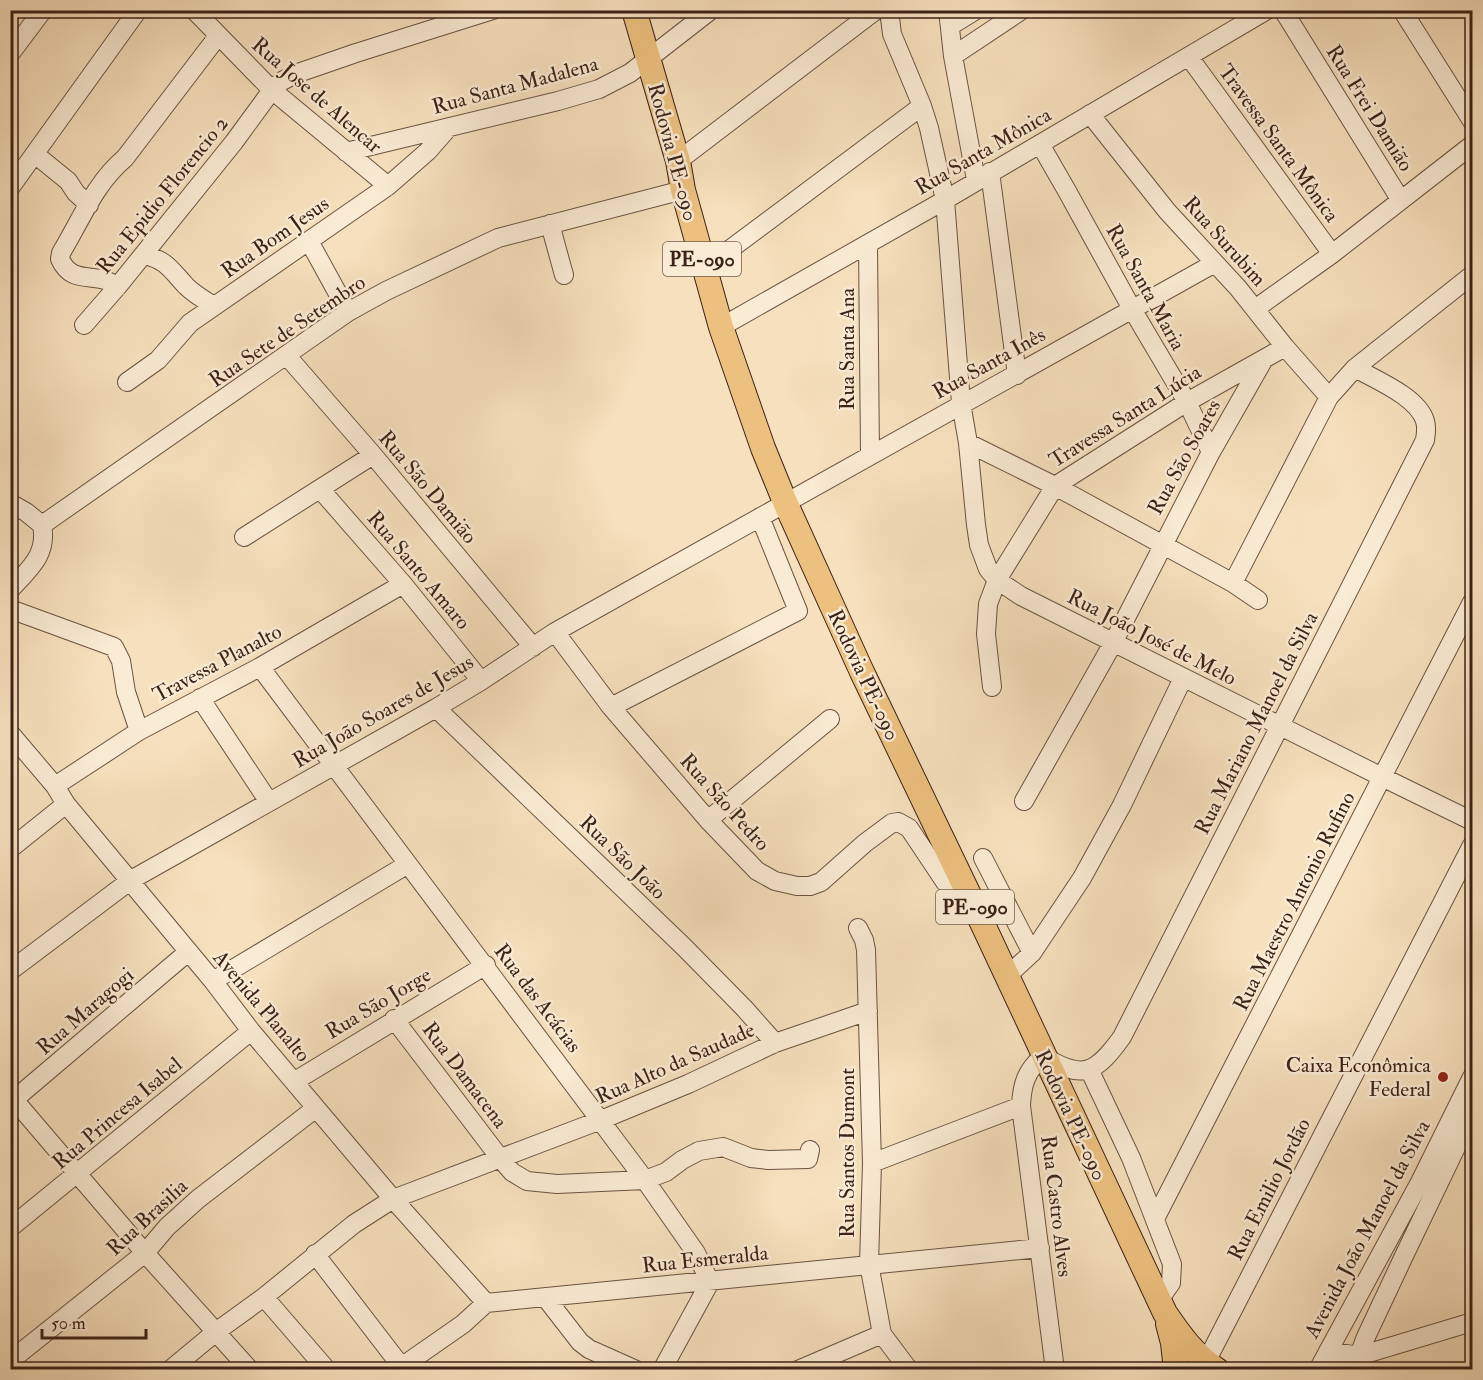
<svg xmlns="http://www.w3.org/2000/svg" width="1483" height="1380" viewBox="0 0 1483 1380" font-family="'IM FELL Double Pica',serif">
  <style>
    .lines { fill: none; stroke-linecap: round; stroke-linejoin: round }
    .minor-casing { stroke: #6a5241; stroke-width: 20 }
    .major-casing { stroke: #3b2218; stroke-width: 26 }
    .minor { stroke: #faebd4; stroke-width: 18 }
    .major { stroke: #ecc07e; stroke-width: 24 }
    .poi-dot { fill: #8f2418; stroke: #faebd4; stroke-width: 2 }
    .labels { text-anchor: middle; stroke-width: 5; stroke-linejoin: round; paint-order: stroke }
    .shield { fill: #faebd4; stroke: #745e50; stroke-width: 1.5 }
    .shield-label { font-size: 20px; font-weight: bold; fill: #3b2218 }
    .street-label { font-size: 21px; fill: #3b2218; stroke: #faebd4 }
    .poi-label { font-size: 21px; fill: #3b2218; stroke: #faebd4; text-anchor: end }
  </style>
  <rect width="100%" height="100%" fill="#f7e0bd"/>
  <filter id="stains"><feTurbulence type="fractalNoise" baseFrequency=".00333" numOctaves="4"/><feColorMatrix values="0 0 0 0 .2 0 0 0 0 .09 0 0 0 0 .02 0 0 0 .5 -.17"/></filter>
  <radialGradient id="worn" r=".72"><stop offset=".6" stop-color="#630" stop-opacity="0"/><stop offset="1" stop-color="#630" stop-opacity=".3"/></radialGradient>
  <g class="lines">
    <defs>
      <path id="minor" d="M194,10L272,90L388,186
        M889,10L892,34L922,106L929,128L945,200L961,403L968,443L976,525L979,545L988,569L997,580L1021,596L1384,778L1472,821
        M948,10L953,56L976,180
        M1283,10L1400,199
        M1402,10L1472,121
        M950,26L976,10
        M10,54L43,10
        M953,56L1022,10
        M1189,57L1332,254
        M1090,114L1167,211L1238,288L1285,347L1329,397
        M1040,144L1067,191L1132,309L1187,402L1211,452
        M346,152L558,101L599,89L630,73L711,10
        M36,155L68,181L76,193L89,205
        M678,161L876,10
        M990,172L1017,375
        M10,188L138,10
        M550,224L564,275
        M309,241L348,312
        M868,244L870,455
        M144,255C167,260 171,270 186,286C194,294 204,300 214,306
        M705,268L922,106
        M118,286C114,284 110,282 105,280C86,275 70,281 60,259L61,253C81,220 95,183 125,158L218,36
        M1255,309L1332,254L1472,145
        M84,325L118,286L234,142L272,90L282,81L298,73L356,53L493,10
        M721,327L945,200L1267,10
        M287,356L373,455L533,647
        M127,382L158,360L190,323L388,186L428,151L449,127
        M968,443L1055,486L1233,583L1258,600
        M320,489L403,584L481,681
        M10,503L26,512L42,525
        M42,525L348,312L386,291L498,238L683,190
        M244,537L373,455
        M1233,583L1329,397L1355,368L1472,275
        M10,590C29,569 48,555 42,525
        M10,609L114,647L121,661L126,692L139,731
        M555,632L611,707L708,820L757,871L775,881L797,886H810L821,882L865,843L892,823L898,822L909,828L945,882L971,899
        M260,667L645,1180L696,1253L710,1282L662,1370
        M992,687L986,634L988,604L997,580L1055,486L1187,402L1285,347
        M200,698L269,802
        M611,707L798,611L760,517
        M436,708L684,947L744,1008L775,1043
        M10,733L55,786L66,804L213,981L251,1031L393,1199L486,1303
        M55,786L139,731L260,667L403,584
        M1024,801L1113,643L1211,452L1264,359
        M708,820L830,719
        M10,849L66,804
        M983,858L1032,953
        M858,928L864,940L866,950L872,1163L869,1264L882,1334L909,1370
        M10,971L131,880L436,708L481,681L555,632L1215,263
        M1007,976L1032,953L1082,878L1122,805L1183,678
        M213,981L408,864
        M394,1019L500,1158L512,1172L527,1181L557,1184L645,1180L666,1172L682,1160L699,1151L723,1147L751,1158L768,1160L808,1159L810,1150
        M1089,1069L1131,1158L1172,1264L1171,1283L1159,1300
        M295,1081L486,965
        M10,1095L145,1253L250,1370
        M10,1103L188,952
        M872,1163L1021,1106
        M1155,1219L1472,602
        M10,1228L251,1031
        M315,1254L401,1366
        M264,1297L327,1370
        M545,1297L580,1342L589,1349L636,1370
        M1328,1351L1359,1356L1472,1322
        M10,1361L145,1253L167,1227L198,1199L316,1108
        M1206,1362L1472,845
        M170,1370L217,1331L264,1297L354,1224L393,1199L601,1120L688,1084L775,1043L868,1011
        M397,1370L463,1324L486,1303L1040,1248
        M798,1370L882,1334
        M1055,1370L1021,1106C1022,1084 1026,1071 1043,1056C1083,1081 1096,1073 1122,1037L1425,440C1426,434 1427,427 1425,421C1418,397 1376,380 1355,368
        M1318,1370L1420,1182L1472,1077
        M1354,1370L1365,1339L1403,1258L1472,1114"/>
      <path id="major" d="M634,10L678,161L683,190L721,327L763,448L785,502L862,672L971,899L1165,1313C1180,1335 1194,1355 1217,1370
        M1168,1324L1173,1343L1176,1370"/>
    </defs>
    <!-- minor casing -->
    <use href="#minor" class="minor-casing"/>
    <!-- major casing -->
    <use href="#major" class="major-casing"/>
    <!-- minor -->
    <use href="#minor" class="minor"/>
    <!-- major -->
    <use href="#major" class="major"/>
  </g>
  <!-- markers -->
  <circle class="poi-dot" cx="1443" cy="1077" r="6"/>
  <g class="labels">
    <!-- shield labels -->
    <g class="shield">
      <rect x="663" y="242" width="78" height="34" rx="4.5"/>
      <rect x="936" y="890" width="78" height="34" rx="4.5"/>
    </g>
    <g class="shield-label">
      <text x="702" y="266">PE-090</text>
      <text x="975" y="914">PE-090</text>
    </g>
    <!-- street labels -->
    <g class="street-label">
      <text transform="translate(515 85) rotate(-15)" y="7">Rua Santa Madalena</text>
      <text transform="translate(317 95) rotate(41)" y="7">Rua Jose de Alencar</text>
      <text transform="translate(1370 108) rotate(58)" y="7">Rua Frei Damião</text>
      <text transform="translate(1279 143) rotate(54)" y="7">Travessa Santa Mônica</text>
      <text transform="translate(983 151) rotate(-30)" y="7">Rua Santa Mônica</text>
      <text transform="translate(673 152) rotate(75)" y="7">Rodovia PE-090</text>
      <text transform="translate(162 195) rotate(-51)" y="7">Rua Epidio Florencio 2</text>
      <text transform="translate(275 237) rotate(-35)" y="7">Rua Bom Jesus</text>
      <text transform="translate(1225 241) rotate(48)" y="7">Rua Surubim</text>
      <text transform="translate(1146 287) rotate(61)" y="7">Rua Santa Maria</text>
      <text transform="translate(287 331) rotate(-34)" y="7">Rua Sete de Setembro</text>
      <text transform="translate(847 349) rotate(-90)" y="7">Rua Santa Ana</text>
      <text transform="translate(989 363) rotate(-29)" y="7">Rua Santa Inês</text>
      <text transform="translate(1125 416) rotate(-32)" y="7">Travessa Santa Lúcia</text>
      <text transform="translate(1184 457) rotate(-61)" y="7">Rua São Soares</text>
      <text transform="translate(428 487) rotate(50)" y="7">Rua São Damião</text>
      <text transform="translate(419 570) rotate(50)" y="7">Rua Santo Amaro</text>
      <text transform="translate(1152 637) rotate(27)" y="7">Rua João José de Melo</text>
      <text transform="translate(217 663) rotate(-28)" y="7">Travessa Planalto</text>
      <text transform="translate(864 675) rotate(65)" y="7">Rodovia PE-090</text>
      <text transform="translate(383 711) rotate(-30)" y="7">Rua João Soares de Jesus</text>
      <text transform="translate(1256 723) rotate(-63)" y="7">Rua Mariano Manoel da Silva</text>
      <text transform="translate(725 802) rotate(48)" y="7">Rua São Pedro</text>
      <text transform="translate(623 857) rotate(44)" y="7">Rua São João</text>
      <text transform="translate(1294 901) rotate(-63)" y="7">Rua Maestro Antonio Rufino</text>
      <text transform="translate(538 998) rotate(53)" y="7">Rua das Acácias</text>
      <text transform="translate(378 1003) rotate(-31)" y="7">Rua São Jorge</text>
      <text transform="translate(262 1006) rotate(50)" y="7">Avenida Planalto</text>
      <text transform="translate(85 1011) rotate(-41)" y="7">Rua Maragogi</text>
      <text transform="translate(675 1063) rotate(-24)" y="7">Rua Alto da Saudade</text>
      <text transform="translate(465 1075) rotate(53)" y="7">Rua Damacena</text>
      <text transform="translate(117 1113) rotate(-40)" y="7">Rua Princesa Isabel</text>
      <text transform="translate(1071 1115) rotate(65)" y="7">Rodovia PE-090</text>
      <text transform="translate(847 1153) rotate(-90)" y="7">Rua Santos Dumont</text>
      <text transform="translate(1269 1189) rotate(-63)" y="7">Rua Emilio Jordão</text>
      <text transform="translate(1057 1206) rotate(83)" y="7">Rua Castro Alves</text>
      <text transform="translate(147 1217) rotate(-43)" y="7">Rua Brasilia</text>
      <text transform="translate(1367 1229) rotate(-62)" y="7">Avenida João Manoel da Silva</text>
      <text transform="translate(705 1259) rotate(-6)" y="7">Rua Esmeralda</text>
    </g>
    <!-- poi labels -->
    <g class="poi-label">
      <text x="1431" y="1072">Caixa Econômica<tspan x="1431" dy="24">Federal</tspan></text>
    </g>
  </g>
  <!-- margin -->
  <rect width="1483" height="1380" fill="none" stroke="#f7e0bd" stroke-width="36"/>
  <rect x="12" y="12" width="1459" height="1356" fill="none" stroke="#3b2218" stroke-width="3"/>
  <rect x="18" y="18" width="1447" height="1344" fill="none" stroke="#3b2218" stroke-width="1.5"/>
  <!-- scale -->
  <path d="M42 1329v9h104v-9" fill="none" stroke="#3b2218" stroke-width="3"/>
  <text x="51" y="1329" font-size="18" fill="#3b2218" stroke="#faebd4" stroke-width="4.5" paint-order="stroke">50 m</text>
  <rect width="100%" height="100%" filter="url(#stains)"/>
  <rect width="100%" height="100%" fill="url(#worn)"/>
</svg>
